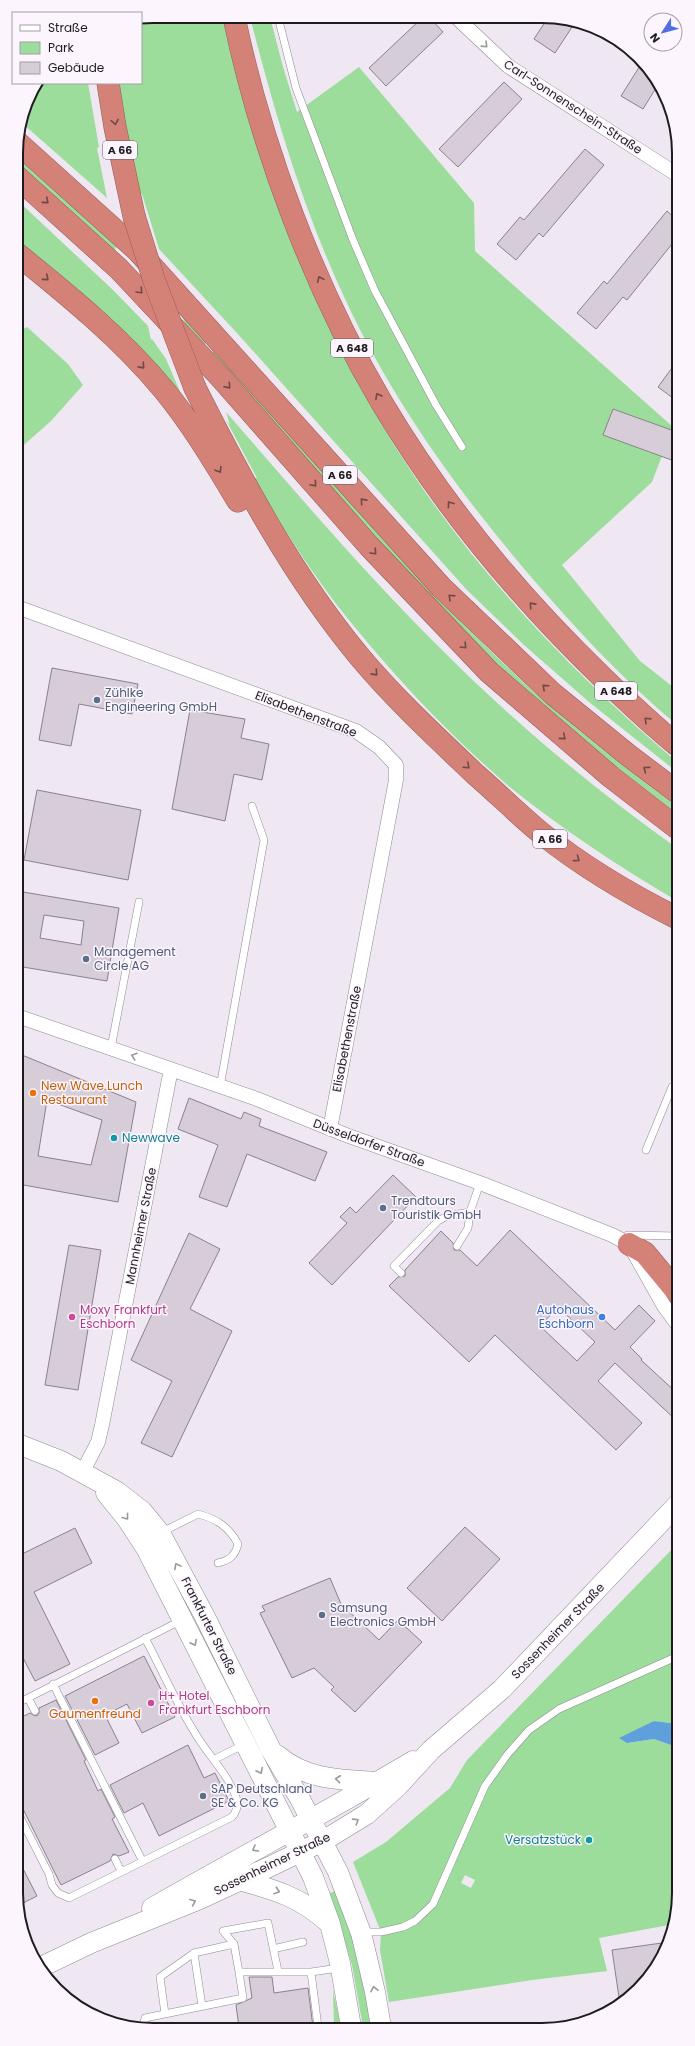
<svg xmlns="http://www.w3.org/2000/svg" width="695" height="2046" viewBox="0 0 695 2046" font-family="Poppins,sans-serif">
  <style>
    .green { fill: #9cdd9b; fill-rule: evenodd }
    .water { fill: #5ea0dc }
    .building { fill: #d6cdd8; stroke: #89828c; fill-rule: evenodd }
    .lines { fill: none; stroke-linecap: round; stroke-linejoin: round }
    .lane-casing { stroke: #918994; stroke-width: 8 }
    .street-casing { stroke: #918994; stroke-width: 15 }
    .secondary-casing { stroke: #918994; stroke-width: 21 }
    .highway-casing { stroke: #955e59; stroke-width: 23 }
    .lane { stroke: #fff; stroke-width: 7 }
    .street { stroke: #fff; stroke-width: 14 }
    .secondary { stroke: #fff; stroke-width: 20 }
    .highway { stroke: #d48177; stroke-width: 22 }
    .highway-bridge-casing { stroke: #955e59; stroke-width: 23; stroke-linecap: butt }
    .highway-bridge { stroke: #d48177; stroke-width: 22 }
    .oneway { stroke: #9a999b }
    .oneway2 { stroke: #704947 }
    .service-dot { fill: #5c6f8a; stroke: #fcf5fe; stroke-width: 1.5 }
    .food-dot { fill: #e8710a; stroke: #fcf5fe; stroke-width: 1.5 }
    .culture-dot { fill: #0f9aa8; stroke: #fcf5fe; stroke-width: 1.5 }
    .hotel-dot { fill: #d1479c; stroke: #fcf5fe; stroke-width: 1.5 }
    .shop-dot { fill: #3f7fe0; stroke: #fcf5fe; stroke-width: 1.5 }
    .labels { text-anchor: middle; stroke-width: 3; stroke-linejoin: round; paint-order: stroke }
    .shield { fill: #fcf5fe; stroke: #615d63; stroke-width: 1 }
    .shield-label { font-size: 11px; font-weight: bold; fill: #1f1c20 }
    .street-label { font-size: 12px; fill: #1f1c20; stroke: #fcf5fe }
    .service-label { font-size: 12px; fill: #4e5e75; stroke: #fcf5fe; text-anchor: start }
    .food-label { font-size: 12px; fill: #c56008; stroke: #fcf5fe; text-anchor: start }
    .culture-label { font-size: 12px; fill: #0d838f; stroke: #fcf5fe; text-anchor: start }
    .hotel-label { font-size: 12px; fill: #b23c85; stroke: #fcf5fe; text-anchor: start }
    .shop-label { font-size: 12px; fill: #366cbe; stroke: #fcf5fe; text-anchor: end }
    .rim { fill: none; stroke: #1f1c20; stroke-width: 2 }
  </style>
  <rect width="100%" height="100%" fill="#efe7f2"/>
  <!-- green -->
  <path class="green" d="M153,16H223C237,79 253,141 276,201C287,229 300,256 312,283C335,335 358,386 388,435C464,560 566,668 677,762V772L589,702L524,645L466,589L236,332L159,249L142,194L139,193L117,83H141V18Z
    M250,17H270L283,67L297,112L359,67L474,203L475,251L673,427L652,482L562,565L640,661L677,690V725C622,679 573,626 526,571C455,487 393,401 346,301C303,210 275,114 250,17Z
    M37,83H88L99,147L97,148L107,198L22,123L30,93Z
    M16,155L110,240L116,246L115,251L16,162Z
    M16,199L113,290L148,326L151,340L152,339L166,359L181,394L16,243Z
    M181,313L207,341L204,345L186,326Z
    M27,327L68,364L83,385L51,421L17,451V332Z
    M215,350C319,467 419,587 534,692C580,733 628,770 677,807V813C604,759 533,701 468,636C378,546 296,449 211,354Z
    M226,412C294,490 361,569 434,642C509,718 590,786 677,848V901C620,867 563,830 511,788C456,741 404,687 358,631C318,584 285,531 253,478H257L226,420L230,425Z
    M678,1543V1724L654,1721L627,1743L654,1739L679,1748V1902L674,1924L599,1938L607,1971L532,1980L389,2002L380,1950L381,1932L353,1862L386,1842L450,1788L467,1760ZM465,1875L475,1880L471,1888L461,1883Z
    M338,1890L355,1939L373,2027H363L352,1965L330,1893Z
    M333,1990L341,2027H334Z"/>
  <!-- water -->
  <path class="water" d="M654,1721L678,1724L679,1748L654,1739L627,1743L619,1738Z"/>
  <!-- building -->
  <path class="building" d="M422,18H430L443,32L386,86L369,68Z
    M547,19H569L576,21L555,53L534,39Z
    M643,61L659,83L643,109L621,96Z
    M504,82L522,99L458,167L439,149Z
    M585,149L604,165L543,237L539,233L516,260L497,244L520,217L524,220Z
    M667,211L676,219V239L627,300L623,297L596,329L577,313L604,281L607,284Z
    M677,361V401L658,387Z
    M613,409L677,432V462L603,435Z
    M52,668L138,684L132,714L79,704L71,746L39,740Z
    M190,710L245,719L241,738L269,744L262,780L234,774L225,821L172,809Z
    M37,790L141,810L128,880L24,860Z
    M17,891L119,908L107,981L17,966ZM44,915L84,921L81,945L40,938Z
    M22,1055L136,1102L118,1202L18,1184V1081ZM47,1100L102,1120L91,1165L38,1156Z
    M189,1098L241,1119L244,1112L261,1119L259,1126L327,1152L315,1181L247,1154L227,1207L199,1197L218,1145L178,1129Z
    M393,1175L416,1197L332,1285L309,1263L347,1223L340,1217L350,1207L356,1213Z
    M510,1230L615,1330L639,1305L655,1321L630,1347L642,1359L641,1360L678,1394V1422L615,1363L598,1381L642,1423L616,1450L495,1335L469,1362L389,1286L398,1277L405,1276V1270L441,1231L453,1243L454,1250H460L477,1266ZM558,1307L595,1342L577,1361L540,1326Z
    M189,1233L220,1249L190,1309L232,1331L172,1457L141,1443L172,1381L131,1360Z
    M69,1245L101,1250L78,1390L45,1385Z
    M465,1527L500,1559L442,1621L407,1588Z
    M75,1528L92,1563L34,1592L70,1664L35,1681L18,1648V1556Z
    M330,1578L341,1604L379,1640L398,1620L422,1642L355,1712L331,1690L334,1687L314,1668L292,1678L260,1613L265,1611L262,1606Z
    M144,1656L175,1717L142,1733L127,1704L105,1715L119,1743L95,1755L65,1696Z
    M56,1700L86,1760L84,1761L98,1791L101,1789L115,1817L112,1819L129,1852L119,1856L113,1854L110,1861L61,1885L19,1801L18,1719L30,1713L33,1715L37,1716L39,1713V1708Z
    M188,1745L204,1778L215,1773L229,1801L159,1836L143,1803L124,1813L110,1785Z
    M19,1861L37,1896L19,1905Z
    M669,1942L645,1983L620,2004L612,1950Z
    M249,1977H272L274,1993L308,1988L313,2027H239L236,2005L252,1998Z"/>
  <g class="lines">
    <defs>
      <path id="lane" d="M278,17L296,88L353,240L375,291L436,405L462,447
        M111,1048L139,902
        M220,1087L264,840L252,806
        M646,1150L672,1087
        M628,1235L678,1236
        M457,1246L468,1228L470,1212L480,1183
        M401,1273L394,1266L438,1221L447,1216L470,1212
        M162,1532L198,1514C217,1519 229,1527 238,1544C235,1556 230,1560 218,1563
        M53,1684L142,1860
        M28,1698L35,1711
        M18,1703L182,1620
        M215,1759L245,1744
        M19,1815L49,1874L52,1885L58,1893L69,1898L232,1817C237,1811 239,1805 236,1797C228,1774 207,1754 195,1733C176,1703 162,1670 145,1638
        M115,1859L121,1871
        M363,1932H381L403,1927L415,1921L433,1904L485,1786L507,1755L529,1730L559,1709L678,1656
        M234,1944L239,1972
        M273,1949L303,1942
        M194,1953L202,2006
        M311,1972L318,2027
        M165,2014L160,1977L194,1953L234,1944L223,1931L268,1923L278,1971
        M143,2027L145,2018L243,1998L239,1972H311L339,1968"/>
      <path id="street" d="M457,18L508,66L676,174
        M17,607L356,731L379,747L396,765V780L330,1129
        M17,1016L257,1099L346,1135L480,1183L612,1235L629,1244L664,1306L678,1325
        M82,1473L98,1442L102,1425L171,1069"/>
      <path id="secondary" d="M18,1444L61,1461L116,1491L142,1511L160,1533L204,1615L271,1750L299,1797L338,1872L361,1933L375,1992L381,2027
        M106,1493L127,1519L146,1548L313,1877L330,1924L340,1963L351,2027
        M277,1755C306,1780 341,1780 377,1782
        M239,1880C276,1890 300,1897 329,1923
        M152,1908C239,1858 327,1812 413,1761
        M39,1968L91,1943L200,1899L269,1867L323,1841L367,1814L398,1786L431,1750L502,1689L678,1504"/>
      <path id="highway" d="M234,17C261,147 314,288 382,403C442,504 518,596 603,678C627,701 651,724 677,745
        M108,83L115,127L134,216
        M17,142L138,251L441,587L553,694L628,755L677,792
        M16,176L119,269L222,379L369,546L489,672L611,777L677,828
        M16,253C68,295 121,338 164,390C192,424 215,463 238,501
        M195,388C242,481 292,575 359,656C395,699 435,736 475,774C497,793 518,814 541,833C582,866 629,894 677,918
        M629,1244L645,1253L678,1293"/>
    </defs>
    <!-- lane casing -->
    <use href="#lane" class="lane-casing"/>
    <!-- street casing -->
    <use href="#street" class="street-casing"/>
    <!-- secondary casing -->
    <use href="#secondary" class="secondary-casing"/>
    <!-- highway casing -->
    <use href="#highway" class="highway-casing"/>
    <!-- lane -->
    <use href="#lane" class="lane"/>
    <!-- street -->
    <use href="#street" class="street"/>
    <!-- secondary -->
    <use href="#secondary" class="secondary"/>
    <!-- highway -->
    <use href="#highway" class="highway"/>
    <defs>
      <path id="highway-bridge" d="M134,216L154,280L195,388"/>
    </defs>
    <!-- highway-bridge casing -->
    <use href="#highway-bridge" class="highway-bridge-casing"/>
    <!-- highway-bridge -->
    <use href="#highway-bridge" class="highway-bridge"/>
  </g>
  <!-- one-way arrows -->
  <defs><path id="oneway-chevron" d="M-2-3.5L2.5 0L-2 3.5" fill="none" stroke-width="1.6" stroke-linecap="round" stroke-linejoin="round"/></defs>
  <g class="oneway">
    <use href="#oneway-chevron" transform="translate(485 45) rotate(44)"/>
    <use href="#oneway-chevron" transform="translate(134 1056) rotate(-161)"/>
    <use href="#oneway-chevron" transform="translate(126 1517) rotate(53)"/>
    <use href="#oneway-chevron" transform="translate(177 1566) rotate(-118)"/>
    <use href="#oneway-chevron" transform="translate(194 1643) rotate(63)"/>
    <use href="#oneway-chevron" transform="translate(260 1771) rotate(63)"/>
    <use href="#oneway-chevron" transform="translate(338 1779) rotate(-174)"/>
    <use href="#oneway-chevron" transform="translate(356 1821) rotate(-32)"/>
    <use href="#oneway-chevron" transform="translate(255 1849) rotate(150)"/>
    <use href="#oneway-chevron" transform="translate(277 1891) rotate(18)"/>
    <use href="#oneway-chevron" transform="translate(193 1902) rotate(-23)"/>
    <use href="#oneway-chevron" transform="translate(374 1989) rotate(-102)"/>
  </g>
  <g class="oneway2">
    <use href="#oneway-chevron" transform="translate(115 122) rotate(81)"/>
    <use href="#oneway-chevron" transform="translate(46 201) rotate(41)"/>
    <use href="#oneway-chevron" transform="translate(46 278) rotate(40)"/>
    <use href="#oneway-chevron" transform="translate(320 279) rotate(-114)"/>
    <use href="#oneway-chevron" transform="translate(140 291) rotate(47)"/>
    <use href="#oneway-chevron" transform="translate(142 366) rotate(48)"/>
    <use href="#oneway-chevron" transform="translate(228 386) rotate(49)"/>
    <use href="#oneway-chevron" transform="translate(378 396) rotate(-119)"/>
    <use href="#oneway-chevron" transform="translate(219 470) rotate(58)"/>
    <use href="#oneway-chevron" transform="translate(314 484) rotate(49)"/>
    <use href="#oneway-chevron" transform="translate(363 501) rotate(-132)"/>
    <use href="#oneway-chevron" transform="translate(450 504) rotate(-126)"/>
    <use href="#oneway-chevron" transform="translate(374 552) rotate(47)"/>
    <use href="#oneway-chevron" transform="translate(451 597) rotate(-136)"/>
    <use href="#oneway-chevron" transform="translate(532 605) rotate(-132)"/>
    <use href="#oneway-chevron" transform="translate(464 646) rotate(46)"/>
    <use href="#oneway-chevron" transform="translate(375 673) rotate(48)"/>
    <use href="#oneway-chevron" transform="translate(545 687) rotate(-138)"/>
    <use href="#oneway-chevron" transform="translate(647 720) rotate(-136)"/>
    <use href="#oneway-chevron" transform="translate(563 737) rotate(40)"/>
    <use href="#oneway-chevron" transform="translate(467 766) rotate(43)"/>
    <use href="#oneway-chevron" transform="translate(646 769) rotate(-143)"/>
    <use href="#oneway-chevron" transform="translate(577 859) rotate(36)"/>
  </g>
  <!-- markers -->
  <g class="service-dot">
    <circle cx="97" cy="700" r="4"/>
    <circle cx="86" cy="959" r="4"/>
    <circle cx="383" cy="1208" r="4"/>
    <circle cx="322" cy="1615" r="4"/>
    <circle cx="203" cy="1796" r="4"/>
  </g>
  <g class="food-dot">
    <circle cx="33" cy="1093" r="4"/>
    <circle cx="95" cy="1701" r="4"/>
  </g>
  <g class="culture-dot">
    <circle cx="114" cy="1138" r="4"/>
    <circle cx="589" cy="1840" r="4"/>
  </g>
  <g class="hotel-dot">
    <circle cx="72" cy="1317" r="4"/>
    <circle cx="151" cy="1703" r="4"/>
  </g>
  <circle class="shop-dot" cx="602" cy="1317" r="4"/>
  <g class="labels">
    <!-- shield labels -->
    <g class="shield">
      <rect x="103" y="141" width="34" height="18" rx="3"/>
      <rect x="331" y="339" width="42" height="18" rx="3"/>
      <rect x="323" y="466" width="34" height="18" rx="3"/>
      <rect x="595" y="682" width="42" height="18" rx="3"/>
      <rect x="533" y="830" width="34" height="18" rx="3"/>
    </g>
    <g class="shield-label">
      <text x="120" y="154">A 66</text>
      <text x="352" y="352">A 648</text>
      <text x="340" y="479">A 66</text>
      <text x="616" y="695">A 648</text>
      <text x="550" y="843">A 66</text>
    </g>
    <!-- street labels -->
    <g class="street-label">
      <text transform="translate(573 107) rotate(33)" y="4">Carl-Sonnenschein-Straße</text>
      <text transform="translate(306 714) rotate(21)" y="4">Elisabethenstraße</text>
      <text transform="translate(347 1039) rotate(-79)" y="4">Elisabethenstraße</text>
      <text transform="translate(369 1143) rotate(20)" y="4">Düsseldorfer Straße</text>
      <text transform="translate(141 1226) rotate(-79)" y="4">Mannheimer Straße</text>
      <text transform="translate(209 1626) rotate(63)" y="4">Frankfurter Straße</text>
      <text transform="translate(558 1631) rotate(-46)" y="4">Sossenheimer Straße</text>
      <text transform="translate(272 1864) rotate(-26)" y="4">Sossenheimer Straße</text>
    </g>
    <!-- service labels -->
    <g class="service-label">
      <text x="105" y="697">Zühlke<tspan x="105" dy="14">Engineering GmbH</tspan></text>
      <text x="94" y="956">Management<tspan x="94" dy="14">Circle AG</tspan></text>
      <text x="391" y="1205">Trendtours<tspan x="391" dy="14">Touristik GmbH</tspan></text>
      <text x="330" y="1612">Samsung<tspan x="330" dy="14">Electronics GmbH</tspan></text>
      <text x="211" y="1793">SAP Deutschland<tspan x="211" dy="14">SE &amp; Co. KG</tspan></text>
    </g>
    <!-- food labels -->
    <g class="food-label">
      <text x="41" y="1090">New Wave Lunch<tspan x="41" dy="14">Restaurant</tspan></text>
      <text x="95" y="1718" text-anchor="middle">Gaumenfreund</text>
    </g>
    <!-- culture labels -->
    <g class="culture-label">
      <text x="122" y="1142">Newwave</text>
      <text x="581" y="1844" text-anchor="end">Versatzstück</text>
    </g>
    <!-- hotel labels -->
    <g class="hotel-label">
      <text x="80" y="1314">Moxy Frankfurt<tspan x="80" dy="14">Eschborn</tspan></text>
      <text x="159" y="1700">H+ Hotel<tspan x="159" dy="14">Frankfurt Eschborn</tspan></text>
    </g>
    <!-- shop labels -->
    <g class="shop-label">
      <text x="594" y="1314">Autohaus<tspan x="594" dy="14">Eschborn</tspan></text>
    </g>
  </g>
  <!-- crop -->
  <path d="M0 0H695V2046H0ZM153 23H542A130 130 0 0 1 672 153V1893A130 130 0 0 1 542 2023H153A130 130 0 0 1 23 1893V153A130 130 0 0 1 153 23Z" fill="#fcf5fe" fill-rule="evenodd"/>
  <path class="rim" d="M153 23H542A130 130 0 0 1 672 153V1893A130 130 0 0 1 542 2023H153A130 130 0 0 1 23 1893V153A130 130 0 0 1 153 23Z"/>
  <!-- legend -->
  <rect x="12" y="12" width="130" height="72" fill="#fcf5fe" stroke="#a49ea5"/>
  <rect x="20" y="25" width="20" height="6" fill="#ffffff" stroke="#a49ea5"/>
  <text x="48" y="32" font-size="12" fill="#1f1c20">Straße</text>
  <rect x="20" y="42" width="20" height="12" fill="#9cdd9b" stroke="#a49ea5"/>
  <text x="48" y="52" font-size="12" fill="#1f1c20">Park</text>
  <rect x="20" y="62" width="20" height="12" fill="#d6cdd8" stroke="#a49ea5"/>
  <text x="48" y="72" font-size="12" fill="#1f1c20">Gebäude</text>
  <!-- north arrow -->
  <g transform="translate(663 32) rotate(234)"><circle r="19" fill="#fcf5fe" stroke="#a49ea5"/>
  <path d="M0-3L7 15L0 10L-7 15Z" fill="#516de2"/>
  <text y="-6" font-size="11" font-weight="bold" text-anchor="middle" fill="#1f1c20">N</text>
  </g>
</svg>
